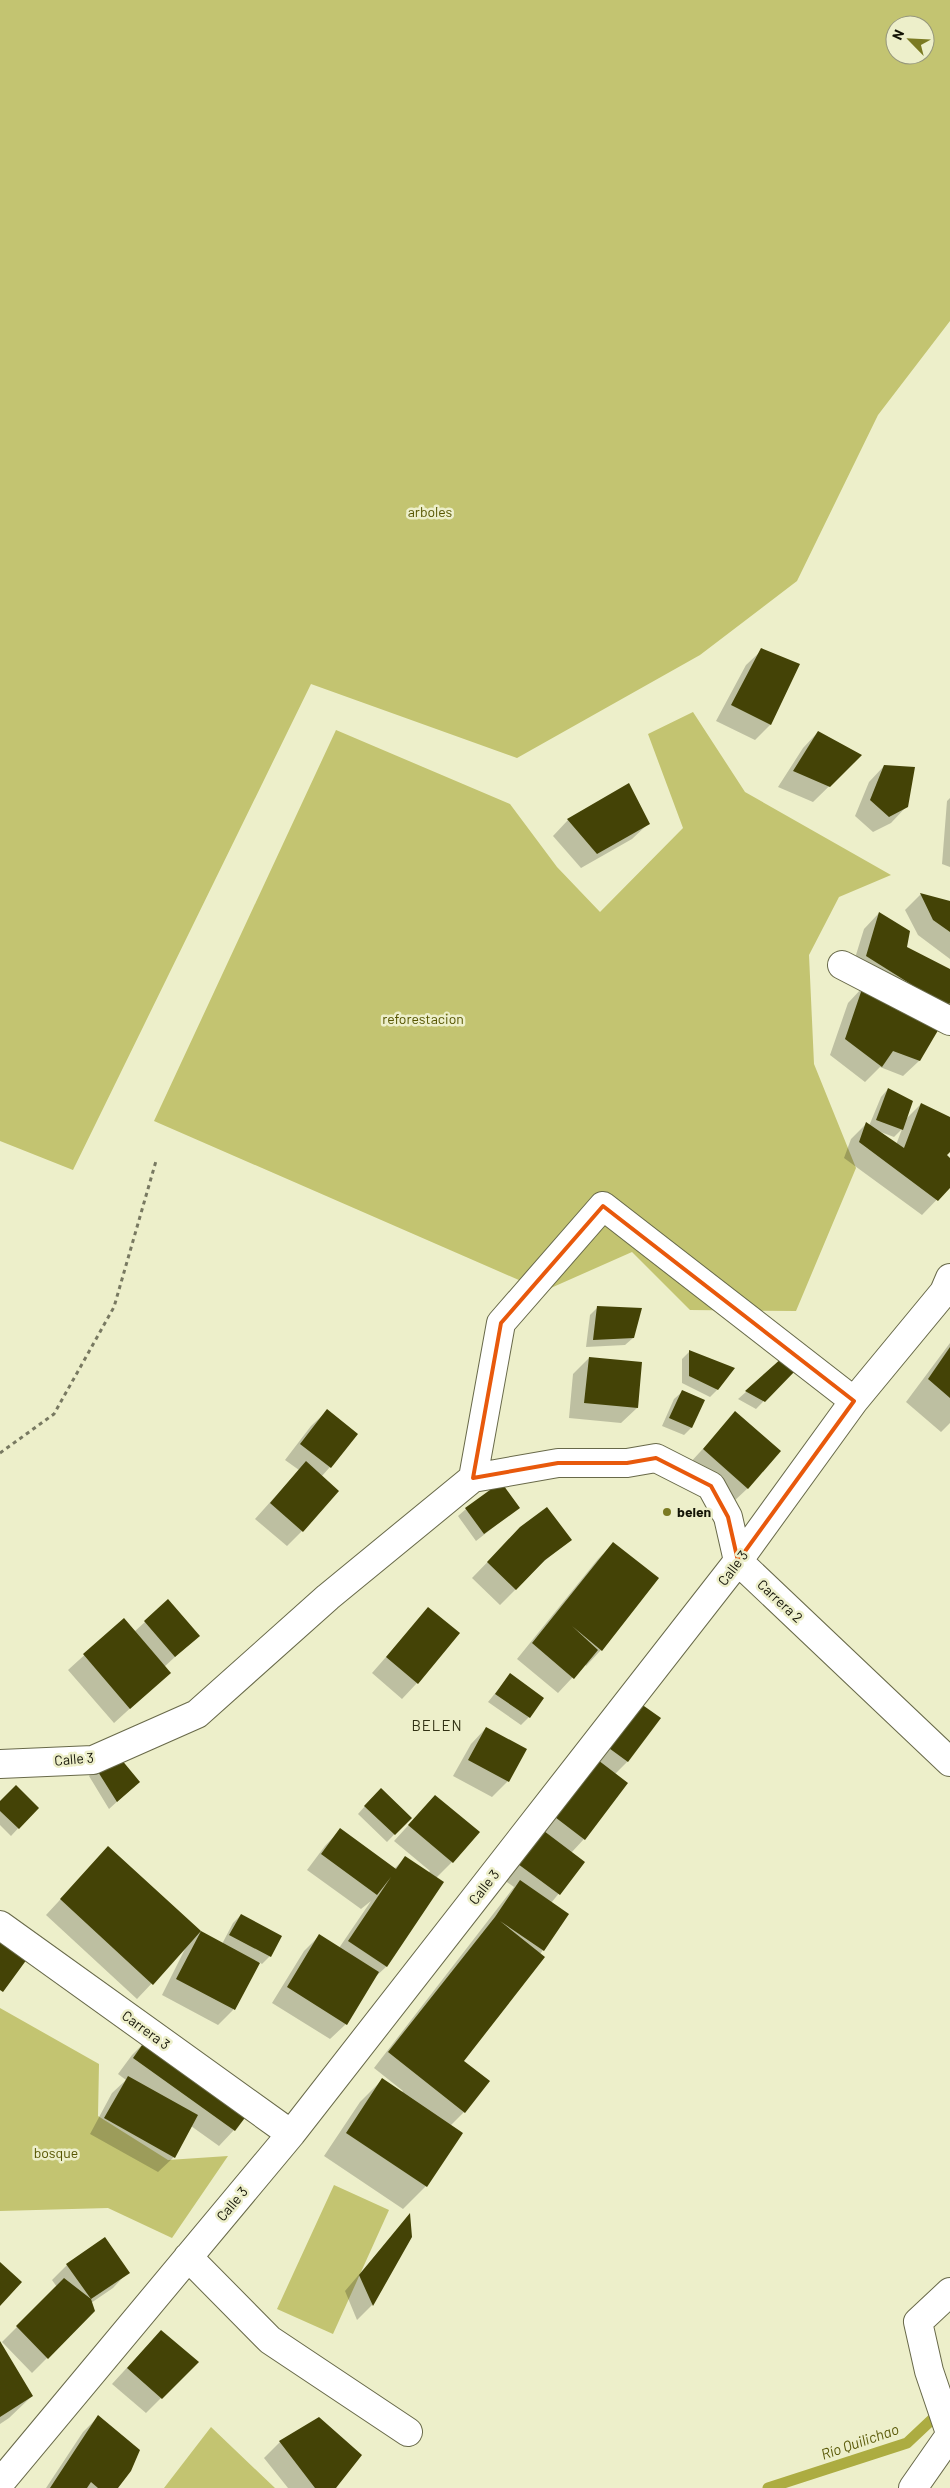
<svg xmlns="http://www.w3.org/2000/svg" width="950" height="2488" viewBox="0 0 950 2488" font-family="Barlow,sans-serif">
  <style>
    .green { fill: #c3c471; fill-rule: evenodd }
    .shadow { fill: #0003; fill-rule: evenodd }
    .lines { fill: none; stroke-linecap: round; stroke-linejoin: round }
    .stream { stroke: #acac41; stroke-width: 11 }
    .building { fill: #444306 }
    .minor-casing { stroke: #686949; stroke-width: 30 }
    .path { stroke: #787961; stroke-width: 3; stroke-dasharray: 4 4; stroke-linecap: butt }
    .minor { stroke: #fff; stroke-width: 28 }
    .marked { fill: none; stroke: #e8590c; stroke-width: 4; stroke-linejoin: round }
    .poi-dot { fill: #7b7a22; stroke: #edefca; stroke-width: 2 }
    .labels { text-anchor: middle; stroke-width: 5; stroke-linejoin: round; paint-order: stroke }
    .park-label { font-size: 14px; fill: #565500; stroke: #edefca }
    .poi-label { font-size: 14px; font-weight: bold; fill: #131306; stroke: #edefca; text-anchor: start }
    .street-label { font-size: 14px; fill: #131306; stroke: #edefca }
    .neighbourhood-label { font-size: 15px; letter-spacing: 1px; fill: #323214; stroke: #edefca }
    .water-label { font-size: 15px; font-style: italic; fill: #5b5b0a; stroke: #edefca }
  </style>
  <rect width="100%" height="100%" fill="#edefca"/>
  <!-- green -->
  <path class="green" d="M0,0H950V321L878,415L797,581L700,655L517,758L311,684L73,1170L0,1141ZM895,25H925V55H895Z
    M693,712L745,792L891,875L839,897L809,955L814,1064L856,1168L796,1311L690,1310L632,1252L544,1291L154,1121L336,730L510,804L557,867L600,912L683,828L648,734Z
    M0,2008L99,2064L98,2116L168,2160L228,2156L172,2238L108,2208L0,2211Z
    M334,2185L389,2210L333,2334L277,2309Z
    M211,2427L275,2488H164Z"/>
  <!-- shadow -->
  <path class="shadow" d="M762,650L799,664L770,725L755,740L716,721L746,665Z
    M818,732L860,756L813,802L778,787L803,748Z
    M884,766L906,807L891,823L873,832L855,816L869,782Z
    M950,798V867L942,864L947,801Z
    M568,820L648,824L632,839L581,868L553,836Z
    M921,894L950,902V959L918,935L905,910Z
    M879,913L905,948L950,970V1001L938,1028L919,1061L903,1076L880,1067L865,1082L830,1055L848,1003L863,987L851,971L864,929Z
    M888,1089L904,1121L921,1104L950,1118V1150L945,1156L950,1159V1186L922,1215L844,1158L851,1139L866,1124L869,1126L881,1097ZM902,1129L896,1145L878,1131L894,1137Z
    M598,1307L633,1338L625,1345L586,1347L590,1315Z
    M950,1343V1423L941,1432L906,1402Z
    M689,1352L717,1390L710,1397L682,1383V1359Z
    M589,1358L637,1408L621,1423L569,1418L573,1374Z
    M783,1359L794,1370L756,1409L738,1399Z
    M682,1392L703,1401L691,1428L684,1435L662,1426L674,1399Z
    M327,1411L330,1467L321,1477L302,1531L287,1546L255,1519L299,1470L285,1460L311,1426Z
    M736,1413L748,1488L732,1503L688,1465Z
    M518,1508L476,1541L458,1516L466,1509Z
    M570,1540L542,1563L500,1605L472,1578L505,1544Z
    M613,1544L601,1650L586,1666L585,1664L558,1693L517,1659L598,1559Z
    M168,1601L198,1636L164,1667L169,1673L114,1723L68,1670L123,1620L134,1632Z
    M428,1609L417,1683L402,1699L372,1673Z
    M510,1675L529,1717L521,1725L488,1702Z
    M659,1718L627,1762L615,1774L584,1839L571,1853L584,1863L551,1903L543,1950L462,2061L464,2112L450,2126L461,2133L426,2186L403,2209L324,2156L360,2102L382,2080L401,2093L403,2091L374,2068L514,1887L504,1880L587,1759Z
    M486,1728L508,1781L492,1797L453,1776L471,1744Z
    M96,1768L131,1789L109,1809L89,1776Z
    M435,1796L452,1862L436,1878L387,1966L373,1979L346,2024L330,2039L272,2003L304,1951L319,1936L339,1948L371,1901L361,1909L307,1870L325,1846L340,1830L394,1869L406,1857L428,1873L430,1871L394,1841Z
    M373,1797L410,1818L387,1842L358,1814Z
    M0,1803L37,1808L11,1836L0,1825Z
    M108,1848L201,1932L222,1944L233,1923L241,1915L270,1956L262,1964L259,1962L233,2010L218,2025L162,1995L186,1947L137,1999L46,1915Z
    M147,2040L234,2130L219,2146L191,2126L174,2157L158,2172L90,2134L112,2093L126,2080L118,2074L132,2055Z
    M409,2216L411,2237L372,2305L357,2320L345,2291Z
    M67,2265L128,2272L113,2288L91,2303L94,2311L32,2373L2,2342L57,2287L52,2280Z
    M0,2344L32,2396L9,2418L0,2424Z
    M146,2347L197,2362L146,2413L112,2384Z
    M98,2417L116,2488H46L83,2432Z
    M319,2419L335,2488H288L264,2458L280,2442Z"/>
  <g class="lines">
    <!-- stream -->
    <path class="stream" d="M768,2488L907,2443L941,2411"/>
  </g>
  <!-- building -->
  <path class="building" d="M761,648L800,664L771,725L731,705Z
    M818,731L862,755L830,787L793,771Z
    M884,765L915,767L908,807L889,817L870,800Z
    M629,783L650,824L597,854L567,819Z
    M920,893L950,901V932L933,920Z
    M879,912L910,931L907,947L950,969V1003L947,1007L866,956Z
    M863,986L940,1027L920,1061L893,1051L882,1067L845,1039Z
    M888,1088L913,1101L903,1130L876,1120Z
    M921,1103L950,1117V1152L947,1155L950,1158V1188L938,1201L859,1142L866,1122L904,1148Z
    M597,1306L642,1308L634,1338L593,1340Z
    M950,1347V1398L928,1379Z
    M689,1350L735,1368L718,1390L689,1376Z
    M589,1357L642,1362L638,1408L584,1403Z
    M783,1357L796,1370L765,1402L745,1391Z
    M682,1390L705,1400L692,1428L669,1418Z
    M327,1409L358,1434L331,1468L300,1444Z
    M735,1411L781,1451L748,1489L703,1449Z
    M306,1461L339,1491L303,1532L270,1503Z
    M501,1482L520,1508L484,1534L465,1508Z
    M547,1507L572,1540L545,1560L516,1590L487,1562L520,1527Z
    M613,1542L659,1578L602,1651L572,1626L598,1650L574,1679L532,1643Z
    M168,1599L200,1636L175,1657L144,1621Z
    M428,1607L460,1633L418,1684L386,1657Z
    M124,1618L171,1673L130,1709L83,1654Z
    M510,1673L544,1698L530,1718L495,1694Z
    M634,1699L661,1718L628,1762L602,1743Z
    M486,1727L527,1749L509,1782L468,1760Z
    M116,1753L140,1782L117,1802L95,1767Z
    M594,1757L628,1783L585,1840L551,1814Z
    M16,1785L39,1808L19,1829L0,1811V1801Z
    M381,1788L412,1818L395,1835L364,1806Z
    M435,1795L480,1832L453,1863L408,1825Z
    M340,1828L396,1869L405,1856L444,1882L387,1967L348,1941L391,1877L377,1895L321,1854Z
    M544,1831L585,1862L560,1895L518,1864Z
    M108,1846L201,1931L153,1985L60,1899Z
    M520,1880L569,1914L544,1951L500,1921L545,1957L464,2061L490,2081L465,2113L388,2052L495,1917Z
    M241,1914L282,1936L271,1957L229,1935Z
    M201,1931L260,1963L235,2010L176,1979Z
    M0,1932L30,1955L3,1992L0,1990Z
    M319,1934L379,1972L347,2025L287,1987Z
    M147,2038L250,2111L235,2131L133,2058Z
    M128,2076L198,2115L175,2158L104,2118Z
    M382,2078L463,2133L427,2187L346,2133Z
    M410,2213L412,2237L373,2306L359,2275Z
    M105,2237L130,2273L91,2299L66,2264Z
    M0,2262L22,2282L0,2306Z
    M64,2278L91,2299L95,2311L48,2359L16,2326Z
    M161,2330L199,2362L162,2399L127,2368Z
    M0,2341L33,2396L0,2417Z
    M98,2415L140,2450L131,2471L118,2488H98L91,2482L87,2488H50Z
    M319,2417L362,2455L336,2488H315L279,2441Z"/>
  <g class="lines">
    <defs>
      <path id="minor" d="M842,965L950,1021
        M473,1478L501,1323L603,1206L854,1401
        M0,1764L93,1760L197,1714L328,1597L473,1478L558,1463H627L656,1458L711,1486L728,1517L738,1561L950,1762
        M0,1925L291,2134
        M188,2257L270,2340L408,2432
        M950,2292L918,2322L929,2371L950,2433
        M0,2483L291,2134L738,1561L854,1401L944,1292L950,1278
        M913,2488L950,2435"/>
    </defs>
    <!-- minor casing -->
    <use href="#minor" class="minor-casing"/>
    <!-- path -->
    <path class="path" d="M0,1453L54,1414L114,1307L156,1161"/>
    <!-- minor -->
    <use href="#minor" class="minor"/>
  </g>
  <!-- marked area -->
  <path class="marked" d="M603,1206L854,1401L738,1561L728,1517L711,1486L656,1458L627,1463H558L473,1478L501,1323Z"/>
  <!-- markers -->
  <circle class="poi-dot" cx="667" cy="1512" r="5"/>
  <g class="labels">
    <!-- park labels -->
    <g class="park-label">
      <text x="430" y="517">arboles</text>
      <text x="423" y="1024">reforestacion</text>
      <text x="56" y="2158">bosque</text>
    </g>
    <!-- poi labels -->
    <g class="poi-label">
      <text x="677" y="1517">belen</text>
    </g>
    <!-- street labels -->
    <g class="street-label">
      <text transform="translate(733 1568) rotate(-53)" y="5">Calle 3</text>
      <text transform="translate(780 1601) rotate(43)" y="5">Carrera 2</text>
      <text transform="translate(74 1759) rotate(-5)" y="5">Calle 3</text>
      <text transform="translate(484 1887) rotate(-52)" y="5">Calle 3</text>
      <text transform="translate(146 2030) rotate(36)" y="5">Carrera 3</text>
      <text transform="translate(232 2204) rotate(-50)" y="5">Calle 3</text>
    </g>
    <!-- neighbourhood labels -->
    <g class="neighbourhood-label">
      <text x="437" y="1731">BELEN</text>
    </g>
    <!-- water labels -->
    <g class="water-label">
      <text transform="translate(860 2442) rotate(-19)" y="5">Río Quilichao</text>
    </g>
  </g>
  <!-- north arrow -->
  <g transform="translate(910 40) rotate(294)"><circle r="24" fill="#edefca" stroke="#96977c"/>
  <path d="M0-4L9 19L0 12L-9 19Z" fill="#7b7a22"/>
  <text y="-8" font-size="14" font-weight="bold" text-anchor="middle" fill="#131306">N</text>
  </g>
</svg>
